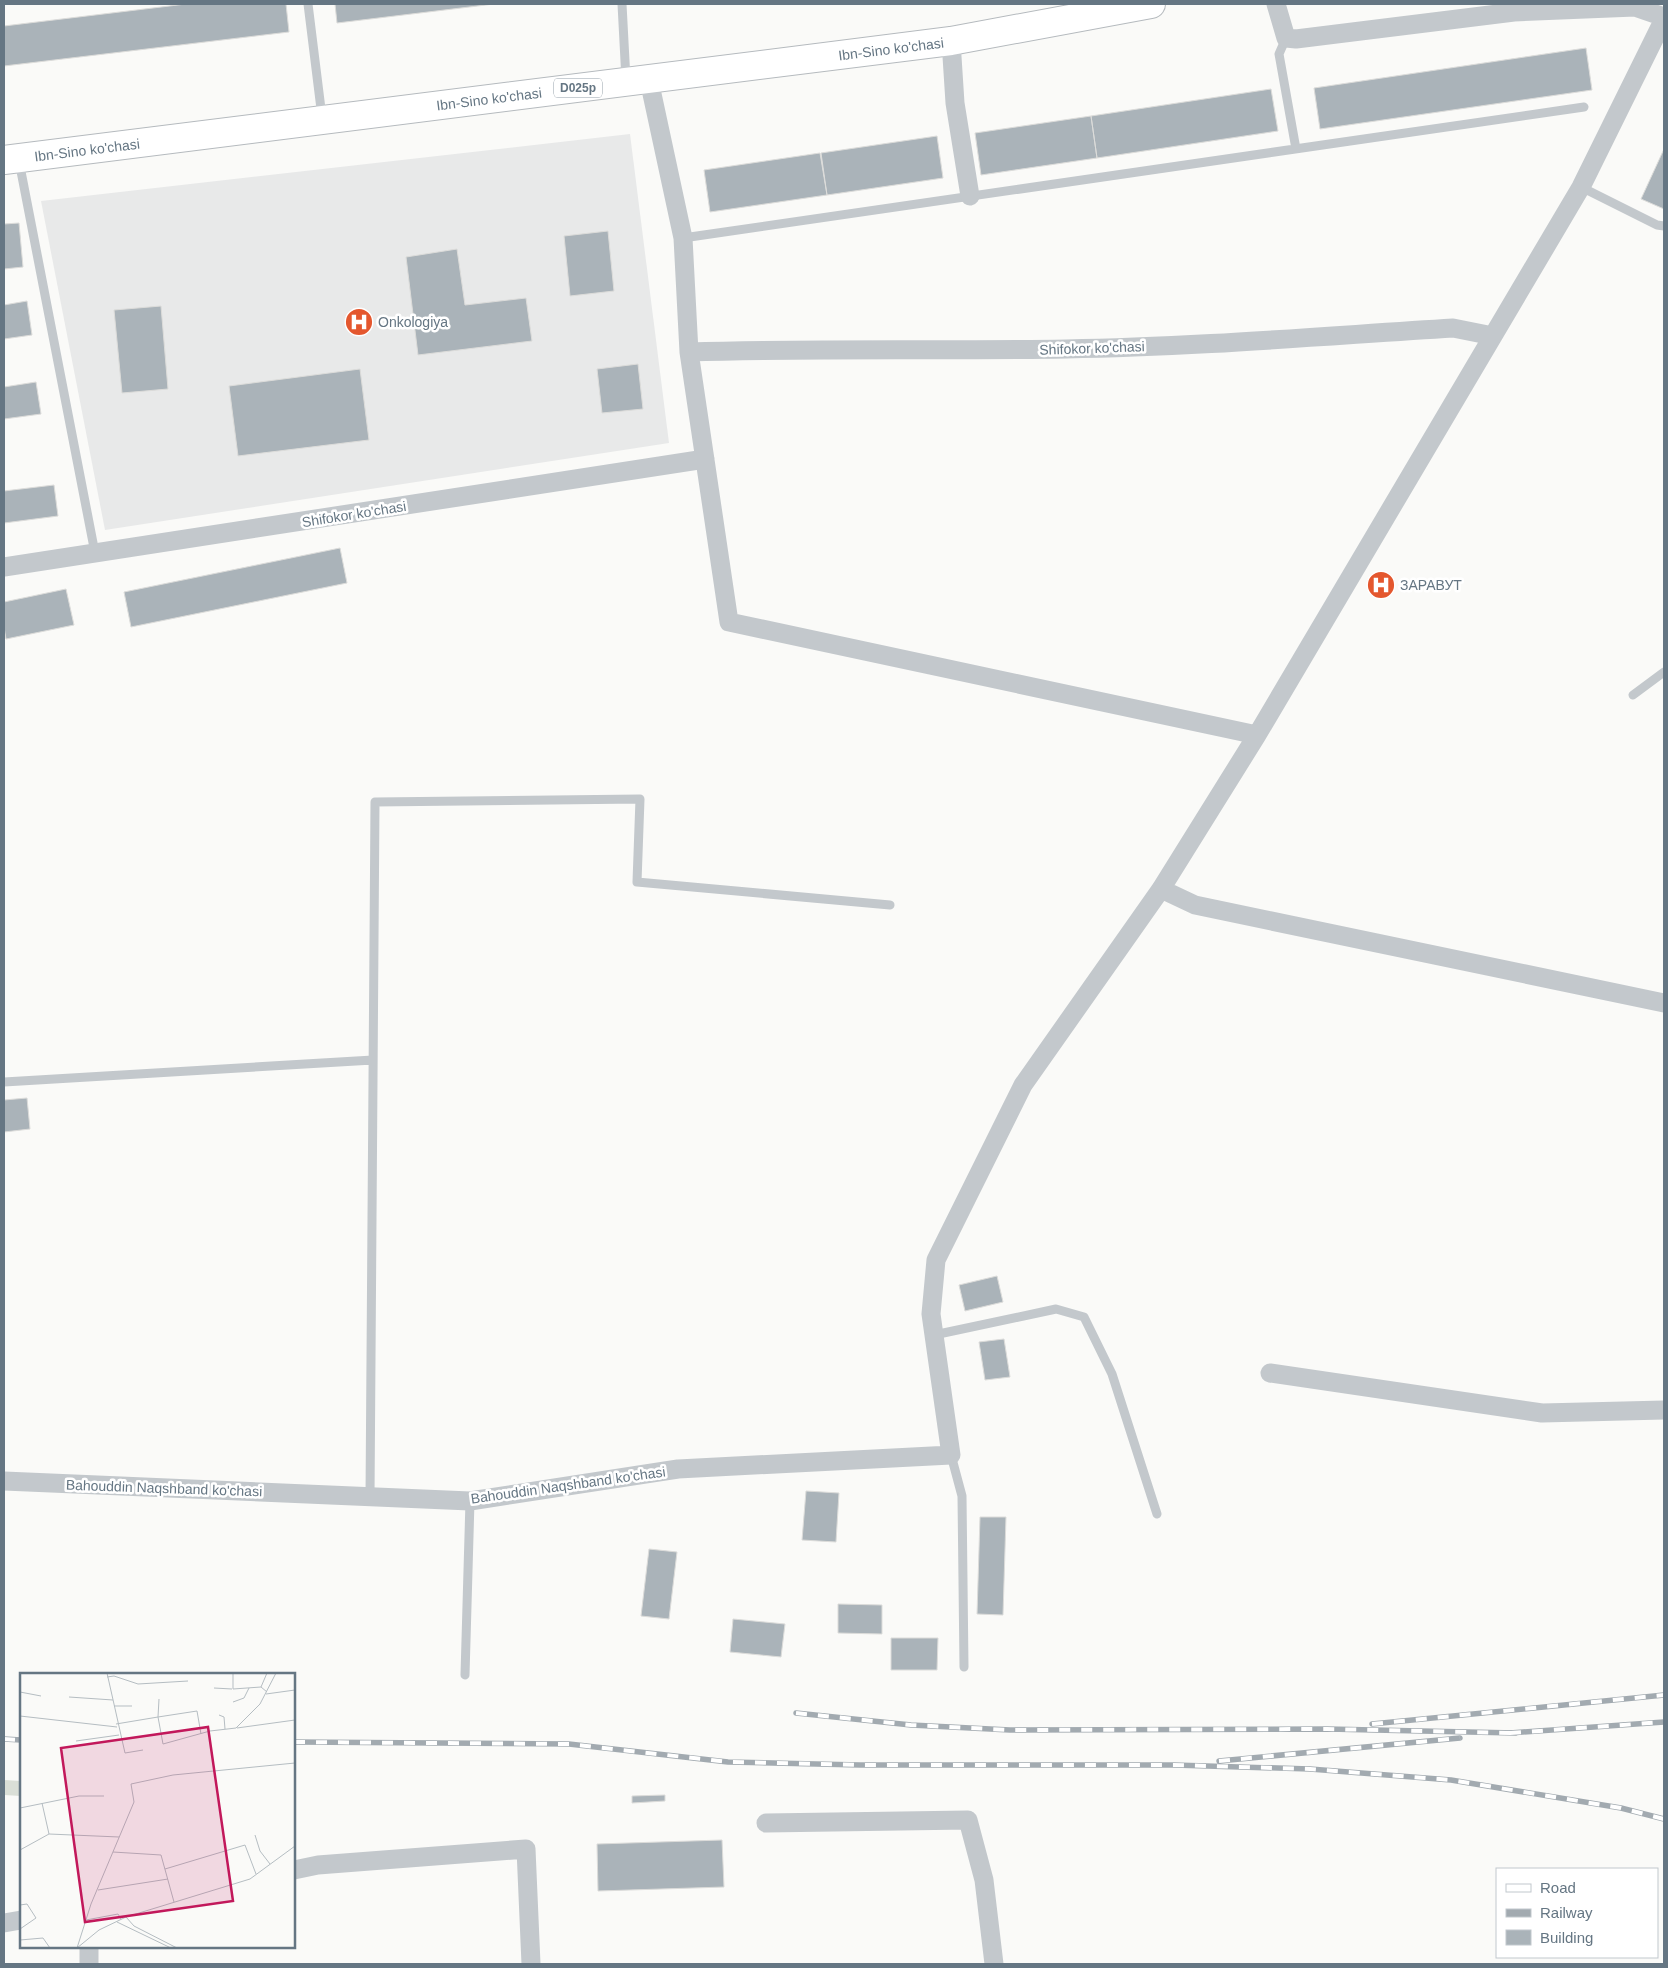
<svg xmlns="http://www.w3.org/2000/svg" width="1668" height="1968" viewBox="0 0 1668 1968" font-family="Helvetica,sans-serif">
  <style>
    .built { fill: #e8e9e9 }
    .green { fill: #dadfd7 }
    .building { fill: #aab3b9; stroke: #dcdcda }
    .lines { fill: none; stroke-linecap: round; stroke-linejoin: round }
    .primary-casing { stroke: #b5babe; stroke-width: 30 }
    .lane { stroke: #c3c8cc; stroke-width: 9 }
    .street { stroke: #c3c8cc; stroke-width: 19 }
    .primary { stroke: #fff; stroke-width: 28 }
    .rail-casing { stroke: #a2aab0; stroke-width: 5.5 }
    .rail { stroke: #fff; stroke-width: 4; stroke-dasharray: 11; stroke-linecap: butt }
    .labels { text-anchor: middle; stroke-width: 5; stroke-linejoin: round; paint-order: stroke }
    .shield { fill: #fff; stroke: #939fa8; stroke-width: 1 }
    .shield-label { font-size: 12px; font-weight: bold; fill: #657683 }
    .street-label { font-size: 14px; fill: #657683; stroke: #fff }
    .poi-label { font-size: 14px; fill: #657683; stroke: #fff; text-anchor: start }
    .inset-road { fill: none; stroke: #b5bdc2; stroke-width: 1 }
    .view { fill: #c2185b; fill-opacity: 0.15; stroke: #c2185b; stroke-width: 2.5 }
    .inset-edge { fill: none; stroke: #657683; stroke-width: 2.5 }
  </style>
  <rect width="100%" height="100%" fill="#fafaf8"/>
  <!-- built -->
  <path class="built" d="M630,134L669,443L105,530L41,201Z"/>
  <!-- green -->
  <path class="green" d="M4,1780L21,1781V1796L4,1795Z"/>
  <!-- building -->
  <path class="building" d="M186,4H286L289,32L4,66V26Z
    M335,4H494L337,23Z
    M1586,48L1592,90L1320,129L1314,88Z
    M1271,89L1278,131L1097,158L1091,116Z
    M1091,116L1097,158L981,175L975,133Z
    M937,136L943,178L827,195L821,153Z
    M1664,149V209L1641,199Z
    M820,153L827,195L710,212L704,170Z
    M19,223L23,267L4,269V224Z
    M608,231L614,291L570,296L564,236Z
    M457,249L465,305L526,298L532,341L418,355L406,257Z
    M27,301L32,335L4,339V305Z
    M161,306L168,389L122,393L114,310Z
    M638,364L643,409L602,413L597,369Z
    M360,369L369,440L238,456L229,386Z
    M36,382L41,414L4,419V387Z
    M54,485L58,516L4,523V491Z
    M340,548L347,583L131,627L124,592Z
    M66,589L74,625L6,639L4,627V602Z
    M27,1098L30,1129L4,1132V1100Z
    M997,1276L1003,1302L965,1311L959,1285Z
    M1004,1339L1010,1377L985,1380L979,1342Z
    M806,1491L839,1493L836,1542L802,1540Z
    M980,1517H1006L1003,1615L977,1614Z
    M649,1549L677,1552L669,1619L641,1616Z
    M838,1604L882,1605V1634L838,1633Z
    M733,1619L785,1624L781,1657L730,1652Z
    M891,1638H938L937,1670H891Z
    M665,1795V1801L632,1803V1796Z
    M722,1840L724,1887L598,1891L597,1844Z"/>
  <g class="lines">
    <defs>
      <path id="primary" d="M4,160L951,41L1151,4"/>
    </defs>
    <!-- primary casing -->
    <use href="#primary" class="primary-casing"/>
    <!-- lane -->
    <path class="lane" d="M308,4L322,117
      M622,4L626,80
      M1286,38L1279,54L1296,149
      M19,161L95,553
      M1581,187L1657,225L1664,226
      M683,238L1584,107
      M1633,695L1664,672
      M4,1082L373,1060
      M934,1335L1056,1309L1084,1317L1112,1374L1157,1514
      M951,1455L962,1496L964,1667
      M370,1497L375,802L640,799L637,882L890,905
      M465,1675L470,1501"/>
    <!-- street -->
    <path class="street" d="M1276,4L1286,38L1296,39L1514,12L1635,7L1664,17
      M951,41L955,103L970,196
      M649,80L683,238L689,352L729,622L1257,735
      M689,352C815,348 940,351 1066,349C1195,347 1324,336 1453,328L1493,336
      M4,567L705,459
      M1161,889L1195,905L1664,1003
      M1270,1373L1542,1413L1664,1410
      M4,1481L470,1501L678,1469L951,1455L931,1314L936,1260L1023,1085L1161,889L1257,735L1581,187L1664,19
      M766,1823L968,1820L984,1880L994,1964
      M294,1870L318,1865L526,1849L531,1964
      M4,1923L21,1920
      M89,1947V1964"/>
    <!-- primary -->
    <use href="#primary" class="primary"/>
    <defs>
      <path id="rail" d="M796,1713L911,1725L1010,1730L1327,1729L1516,1733
        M1372,1724L1664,1695
        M1510,1733L1664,1722
        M4,1739L21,1740
        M294,1742L569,1744L728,1762L860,1765H1174L1310,1769L1451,1780L1621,1808L1664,1819
        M1219,1761L1460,1738"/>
    </defs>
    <!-- rail casing -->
    <use href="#rail" class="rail-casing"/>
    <!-- rail -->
    <use href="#rail" class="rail"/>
  </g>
  <!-- icons -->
  <defs>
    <symbol id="hospital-disc" viewBox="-11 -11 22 22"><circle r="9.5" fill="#e4572e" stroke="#fff"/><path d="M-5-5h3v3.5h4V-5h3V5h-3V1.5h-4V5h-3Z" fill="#fff"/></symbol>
  </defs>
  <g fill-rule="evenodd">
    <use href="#hospital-disc" x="343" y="306" width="32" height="32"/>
    <use href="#hospital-disc" x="1365" y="569" width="32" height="32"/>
  </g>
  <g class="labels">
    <!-- shield labels -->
    <rect class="shield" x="554" y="78.5" width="48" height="19" rx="4"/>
    <g class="shield-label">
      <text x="578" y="92">D025p</text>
    </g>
    <!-- street labels -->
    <g class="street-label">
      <text transform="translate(891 49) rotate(-7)" y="5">Ibn-Sino ko'chasi</text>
      <text transform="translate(489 99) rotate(-7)" y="5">Ibn-Sino ko'chasi</text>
      <text transform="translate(87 150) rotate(-7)" y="5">Ibn-Sino ko'chasi</text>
      <text transform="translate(1092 348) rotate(-2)" y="5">Shifokor ko'chasi</text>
      <text transform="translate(354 514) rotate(-9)" y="5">Shifokor ko'chasi</text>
      <text transform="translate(568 1485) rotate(-8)" y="5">Bahouddin Naqshband ko'chasi</text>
      <text transform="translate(164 1488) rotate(2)" y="5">Bahouddin Naqshband ko'chasi</text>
    </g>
    <!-- poi labels -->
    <g class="poi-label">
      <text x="378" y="327">Onkologiya</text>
      <text x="1400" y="590">ЗАРАВУТ</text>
    </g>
  </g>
  <!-- overview -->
  <g transform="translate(20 1673)">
    <rect width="275" height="275" fill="#fafaf8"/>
    <path class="inset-road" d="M87,0L105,80L123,77M213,0V16L241,14L247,19M87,4L94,3L118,11L168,8M241,14L247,0M194,15L212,16M0,19L21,23M246,21L275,17M49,24L93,27M139,26L138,44L177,38L181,61M213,29L224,25L229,15M94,33H112M199,42L204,44L205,56M0,43L97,54M96,51L138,44L143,71L190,58L216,55L240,31L256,0M217,55L275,47M56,68L99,62M22,130L29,161M0,135L59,123H84M235,162L240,178L250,191M0,177L29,161L99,164M93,179L141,182L154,229M145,196L225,172L236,201M78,217L148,206M0,232L7,231L16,245L0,256M106,244L114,253L157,275M66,247L98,241L101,246M97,249L151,275M0,267L23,265L30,275M57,275L71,231L114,129L111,111L153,102L275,90M57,275L79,257L106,244L230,206L275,173"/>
    <path class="view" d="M188,54L213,228L65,249L41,75Z"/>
    <rect width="275" height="275" class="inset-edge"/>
  </g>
  <!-- border -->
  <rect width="1668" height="1968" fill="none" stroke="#657683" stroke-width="10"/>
  <!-- legend -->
  <rect x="1496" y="1868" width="162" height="90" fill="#ffffff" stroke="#c1c8cd"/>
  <rect x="1506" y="1884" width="25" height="8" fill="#ffffff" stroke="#c1c8cd"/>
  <text x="1540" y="1893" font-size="15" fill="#657683">Road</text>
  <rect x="1506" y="1909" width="25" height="8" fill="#a2aab0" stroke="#c1c8cd"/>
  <text x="1540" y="1918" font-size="15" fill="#657683">Railway</text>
  <rect x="1506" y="1930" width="25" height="15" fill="#aab3b9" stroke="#c1c8cd"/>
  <text x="1540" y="1943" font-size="15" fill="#657683">Building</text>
</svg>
